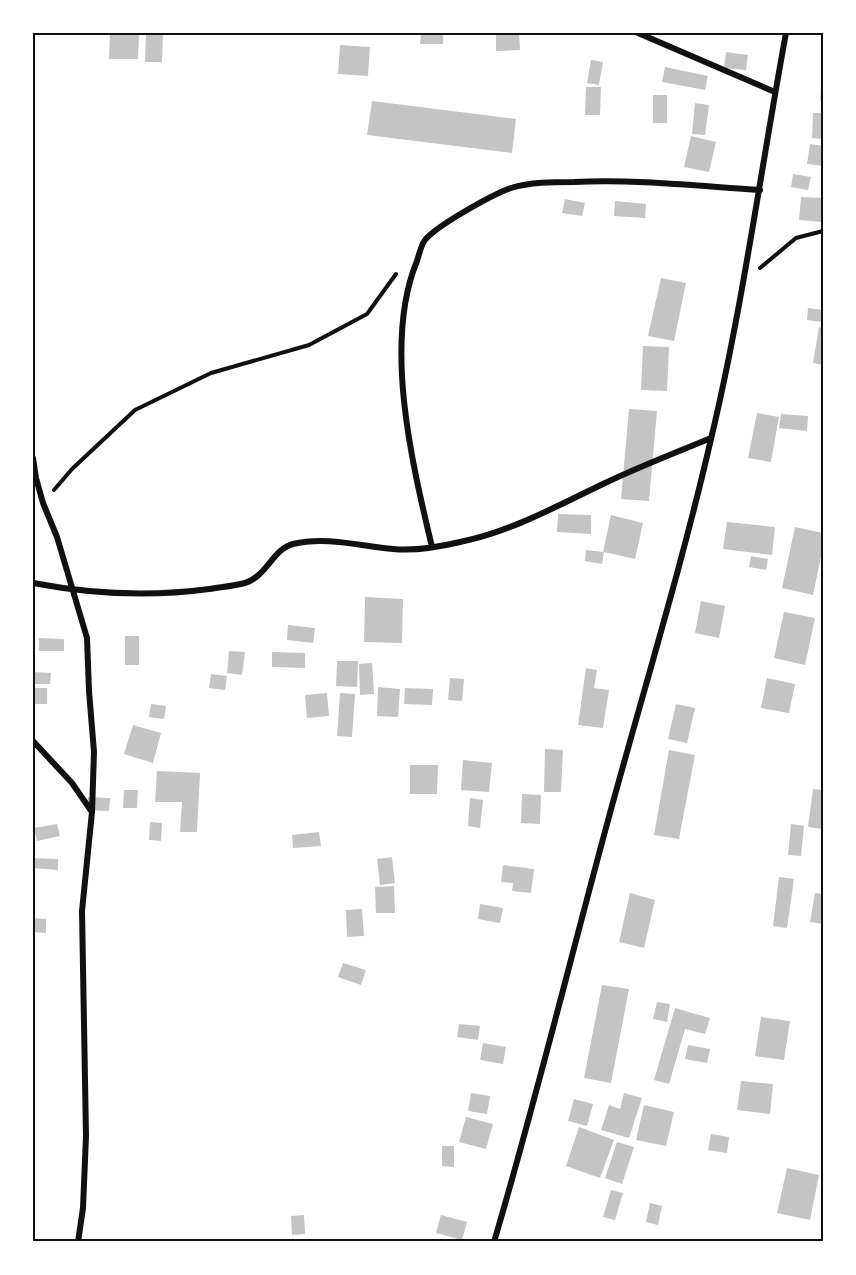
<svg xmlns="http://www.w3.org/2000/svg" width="856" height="1275" viewBox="0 0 856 1275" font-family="Manrope,sans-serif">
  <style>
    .building { fill: #c4c4c4 }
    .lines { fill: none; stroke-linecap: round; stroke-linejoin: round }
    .path { stroke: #111; stroke-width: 4 }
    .minor { stroke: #111; stroke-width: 6 }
    .neatline { fill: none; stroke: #111; stroke-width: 2 }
  </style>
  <rect width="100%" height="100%" fill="#fff"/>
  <!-- building -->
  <path class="building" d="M110,33H139L138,59H109Z
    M146,33H163L162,62H145Z
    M421,33H443V44H420Z
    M496,33H519L520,50L496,51Z
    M340,45L370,47L368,76L338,74Z
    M726,52L748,55L746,70L724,68Z
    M591,60L603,62L599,85L587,83Z
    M665,67L708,76L705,90L662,82Z
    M821,85H823V102L820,101Z
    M586,87H601L600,115H585Z
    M653,95H667V123H653Z
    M372,101L516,119L512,153L367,135Z
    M695,103L709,105L705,135L692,134Z
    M813,113H823V139L812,138Z
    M691,136L716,142L709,172L684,167Z
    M810,144L823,146V166L807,164Z
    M793,174L811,177L808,190L791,187Z
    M801,197L823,198L822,222L799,220Z
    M565,199L585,203L582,216L562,213Z
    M615,201L646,204L645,218L614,216Z
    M661,278L686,283L674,341L648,336Z
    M808,308L823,310L822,322L807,320Z
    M819,327L823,328V365L813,363Z
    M643,346L669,347L667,391L641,390Z
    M629,409L657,411L649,501L621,499Z
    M757,413L779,417L771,462L748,458Z
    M781,414L808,416L807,431L779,428Z
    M558,514L591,515V534L557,532Z
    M611,515L643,523L635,559L604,552L602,564L585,561L586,550L603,552Z
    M727,522L775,527L772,555L723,549Z
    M795,527L823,533V547L813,595L782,588Z
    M751,556L768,559L766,570L749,567Z
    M365,597L403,599L402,643L364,642Z
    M701,601L725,606L719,638L695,633Z
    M784,612L815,618L805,665L774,658Z
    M288,625L315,628L313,643L287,640Z
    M125,636H139V665H125Z
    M39,638L64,639V651H39Z
    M229,651L245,652L242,675L227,673Z
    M272,652L305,653V668L272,667Z
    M337,661H358L357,687L336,686Z
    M372,663L374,694L360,695L359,664Z
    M586,668L597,670L594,688L609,690L603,728L578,725Z
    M33,672L51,673L50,684H33Z
    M211,674L227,676L225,690L209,688Z
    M450,678L464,679L462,701L448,700Z
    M767,678L795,684L789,713L761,708Z
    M378,687L400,689L398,717L377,716Z
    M33,688H47V704H33Z
    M405,688L433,689L432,705L404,704Z
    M327,693L329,716L307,718L305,695Z
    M340,693L355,694L352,737L337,736Z
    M151,704L166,706L164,719L149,717Z
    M676,704L695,708L687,743L668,739Z
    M133,725L161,733L153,763L124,754Z
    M545,749L563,750L561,792H544Z
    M669,750L695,755L679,839L654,835Z
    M463,760L492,763L489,792L461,790Z
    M410,765H438L437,794H410Z
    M157,771L200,773L197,832H180L182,802H155Z
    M813,789L823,790V829L808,827Z
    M124,790H138L137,808H123Z
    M522,794L541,795L540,824L521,823Z
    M88,797L110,798L109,811L87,810Z
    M470,798L483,800L480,828L468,826Z
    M150,822L162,823L161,841L149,840Z
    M57,824L60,836L37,841L34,828Z
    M791,824L804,826L801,856L788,855Z
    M319,832L321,846L293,848L292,835Z
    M392,857L395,883L380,885L377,859Z
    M33,858L58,859V870L33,868Z
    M503,865L534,869L531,893L512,891L513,883L501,882Z
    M779,877L794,879L787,928L773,926Z
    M394,886L395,913H376L375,887Z
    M630,893L655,900L644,948L619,942Z
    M815,893L823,894V924L810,922Z
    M480,904L503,908L500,923L478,919Z
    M362,909L364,936L347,937L346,910Z
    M33,918L46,919V933L33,932Z
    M343,963L366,970L361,985L338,977Z
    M602,985L629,989L611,1083L584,1078Z
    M657,1002L670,1004L667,1022L653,1019Z
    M675,1008L710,1018L705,1034L685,1029L669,1084L654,1080Z
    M761,1017L790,1021L784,1060L755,1056Z
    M459,1024L480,1026L478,1040L457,1037Z
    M483,1043L506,1047L503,1064L480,1060Z
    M688,1045L710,1049L707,1063L685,1059Z
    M741,1081L773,1084L770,1114L737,1110Z
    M471,1093L490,1096L487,1114L468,1111Z
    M624,1093L642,1098L629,1138L601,1130L609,1105L620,1109Z
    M574,1099L593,1104L587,1126L568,1121Z
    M644,1105L674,1112L666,1146L636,1140Z
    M466,1117L493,1124L486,1149L459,1142Z
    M579,1127L614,1140L600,1178L566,1166Z
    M711,1134L729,1137L727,1153L708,1150Z
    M617,1142L634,1147L622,1184L605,1178Z
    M442,1146H454V1167L442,1166Z
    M787,1168L819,1175L810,1220L777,1213Z
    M611,1190L623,1193L615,1220L603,1217Z
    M650,1203L662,1206L658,1225L646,1222Z
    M304,1215L305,1234L292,1235L291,1216Z
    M441,1215L467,1222L462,1240L436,1233Z"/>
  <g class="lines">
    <!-- path -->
    <path class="path" d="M760,268L796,238L823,231
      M54,490L72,469L135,410L211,373L309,345L367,314L396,274"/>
    <!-- minor -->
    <path class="minor" d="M638,33L775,92
      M33,458L36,478L43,503L57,537L87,638L89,691L94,752L92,812L82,911L86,1136L83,1208L78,1242
      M432,547C412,463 383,343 417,261C419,255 421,245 425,240C436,226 493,194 511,188C530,182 553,182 574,182C636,179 698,186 760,190
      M33,583C91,594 150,597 209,589C221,587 234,586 245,583C266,577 273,549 293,544C326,536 360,546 393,549C414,551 439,547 460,542C510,532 557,506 603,484C638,467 675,453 711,438
      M33,741L72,783L92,812
      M494,1242C536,1100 571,956 610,813C644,689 682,565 711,439C743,305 761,168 786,33"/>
  </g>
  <!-- border -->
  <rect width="856" height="1275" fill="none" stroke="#ffffff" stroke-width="69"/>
  <rect x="34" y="34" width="788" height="1206" class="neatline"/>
</svg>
